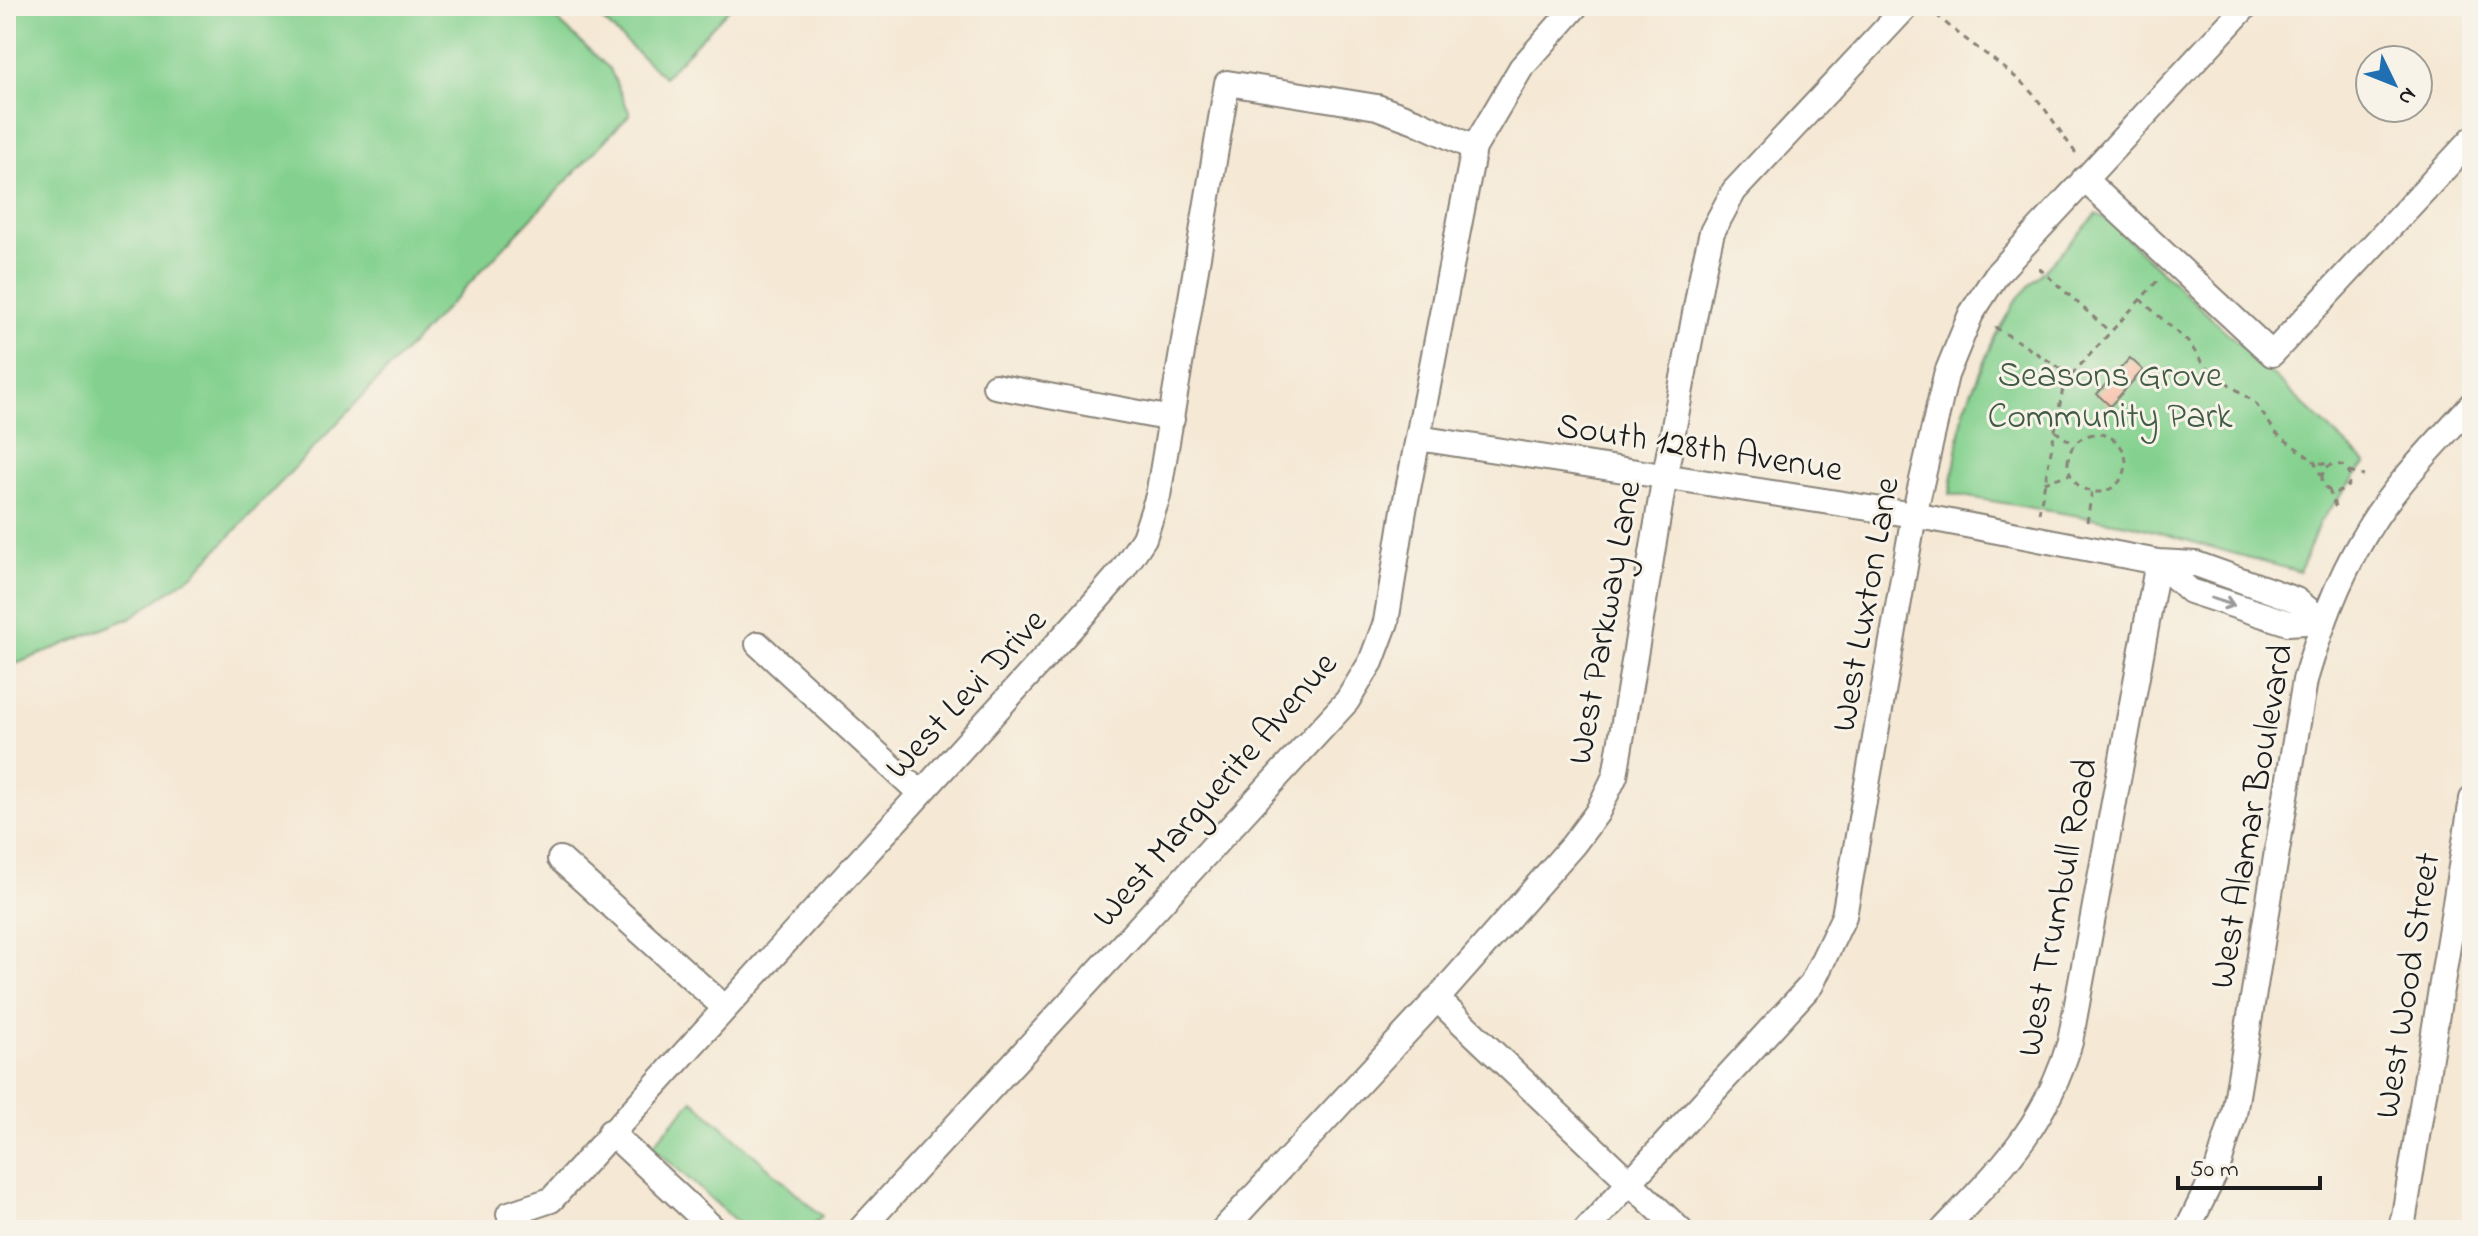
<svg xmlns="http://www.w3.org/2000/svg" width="2478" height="1236" viewBox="0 0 2478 1236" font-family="'Indie Flower',sans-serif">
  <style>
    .green { fill: #84d18f; stroke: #507656; stroke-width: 2 }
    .building { fill: #f9aa91 }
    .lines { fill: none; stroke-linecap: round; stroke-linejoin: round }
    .minor-casing { stroke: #888278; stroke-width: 28 }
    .path { stroke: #888278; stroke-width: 3; stroke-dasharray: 6 6; stroke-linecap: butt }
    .minor { stroke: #fff; stroke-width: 24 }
    .oneway { stroke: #999 }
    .labels { text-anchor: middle; stroke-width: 6; stroke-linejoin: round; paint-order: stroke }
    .park-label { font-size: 36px; fill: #405b44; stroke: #f7f3e8 }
    .street-label { font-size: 36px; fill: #1c1c1c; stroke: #f7f3e8 }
  </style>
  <rect width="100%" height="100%" fill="#f7f3e8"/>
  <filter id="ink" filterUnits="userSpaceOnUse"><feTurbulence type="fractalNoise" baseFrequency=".0125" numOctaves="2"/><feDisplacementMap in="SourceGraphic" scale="16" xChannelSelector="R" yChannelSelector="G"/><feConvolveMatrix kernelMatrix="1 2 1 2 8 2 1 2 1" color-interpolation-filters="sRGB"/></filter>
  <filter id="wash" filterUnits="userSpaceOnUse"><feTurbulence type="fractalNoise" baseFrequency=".006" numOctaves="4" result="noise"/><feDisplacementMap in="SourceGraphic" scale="32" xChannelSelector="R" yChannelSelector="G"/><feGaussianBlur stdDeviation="1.8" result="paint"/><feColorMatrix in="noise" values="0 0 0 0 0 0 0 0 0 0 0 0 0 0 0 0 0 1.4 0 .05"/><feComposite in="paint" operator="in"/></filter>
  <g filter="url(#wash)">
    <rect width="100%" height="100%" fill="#f5e8d4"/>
    <!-- green -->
    <path class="green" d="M6,6H542L610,69L630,114L194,574L130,618L6,668Z
      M587,6H732L664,77Z
      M2097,214L2106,219L2366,463L2319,523L2300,572L2132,525L1950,494L1964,409L1995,336L2016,300Z
      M693,1100L822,1216L809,1230H746L652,1146Z"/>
    <g id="blocks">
      <!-- building -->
      <path class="building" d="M2130,358L2143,370L2110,406L2097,394Z"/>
    </g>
  </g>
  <g filter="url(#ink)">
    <use href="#blocks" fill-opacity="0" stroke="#888278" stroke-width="2"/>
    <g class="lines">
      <defs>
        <path id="minor" d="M2084,179L2272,354L2472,139
          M995,386L1172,419
          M1418,438L1914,515L2158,562L2196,564L2296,600L2323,621
          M2158,562L2190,591L2288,623L2323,621
          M758,644L920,793
          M560,859L724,1007
          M1437,999L1680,1230
          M610,1132L715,1230
          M509,1214L551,1200L1095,602L1122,571L1144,538L1158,496L1227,83L1377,107L1415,121L1474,148
          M860,1230L1347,701L1371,662L1386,622L1404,510L1474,148L1521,68L1576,6
          M1223,1230L1437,999L1573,845L1597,813L1615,776L1665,475L1703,270L1712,232L1734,191L1907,6
          M1586,1230L1811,985L1844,916L1914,515L1946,375L1971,314L1997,274L2246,6
          M1943,1230C2001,1168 2045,1127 2070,1042L2158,562
          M2187,1230L2218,1167L2234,1114L2305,680C2320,630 2336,583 2363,538C2391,488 2434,446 2472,404
          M2400,1230L2404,1216L2472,799"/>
      </defs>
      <!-- minor casing -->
      <use href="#minor" class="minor-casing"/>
      <!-- path -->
      <path class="path" d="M1928,6C1956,36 1991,55 2021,82C2045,104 2059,132 2079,157
        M2039,268L2110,332
        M2140,299L2190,344L2204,366L2255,403L2277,434L2314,461
        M1995,327L2071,375
        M2055,431L2075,445
        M2068 463a29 29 0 1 1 58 0a29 29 0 1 1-58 0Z
        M2322 478a14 14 0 1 1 28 0a14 14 0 1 1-28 0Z
        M2349,472L2364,476
        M2322,477L2314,461L2331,466
        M2044,482L2071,474
        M2329,490L2335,506L2339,509
        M2039,513L2064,383L2159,279
        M2087,522L2092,491"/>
      <!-- minor -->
      <use href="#minor" class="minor"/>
    </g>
    <!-- one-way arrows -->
    <defs><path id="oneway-shaft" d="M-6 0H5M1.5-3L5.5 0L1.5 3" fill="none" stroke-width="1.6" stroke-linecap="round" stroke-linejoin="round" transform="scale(2)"/></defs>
    <use class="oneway" href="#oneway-shaft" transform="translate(2223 602) rotate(18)"/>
  </g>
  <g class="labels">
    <!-- park labels -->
    <g class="park-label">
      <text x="2110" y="386">Seasons Grove<tspan x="2110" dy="41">Community Park</tspan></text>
    </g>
    <!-- street labels -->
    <g class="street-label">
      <text transform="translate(1700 445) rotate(9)" y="13">South 128th Avenue</text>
      <text transform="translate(1863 604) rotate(-80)" y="13">West Luxton Lane</text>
      <text transform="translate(1602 622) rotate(-80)" y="13">West Parkway Lane</text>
      <text transform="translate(964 692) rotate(-47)" y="13">West Levi Drive</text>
      <text transform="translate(1213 788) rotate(-49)" y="13">West Marguerite Avenue</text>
      <text transform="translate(2249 816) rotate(-80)" y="13">West Alamar Boulevard</text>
      <text transform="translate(2055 907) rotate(-79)" y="13">West Trumbull Road</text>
      <text transform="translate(2405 985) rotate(-81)" y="13">West Wood Street</text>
    </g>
  </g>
  <!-- margin -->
  <rect width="2478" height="1236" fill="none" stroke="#f7f3e8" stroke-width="32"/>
  <!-- north arrow -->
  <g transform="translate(2394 84) rotate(133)"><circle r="38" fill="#f7f3e8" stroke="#9f9d96" stroke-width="2"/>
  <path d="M0-6L14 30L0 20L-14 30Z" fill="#1f6fb2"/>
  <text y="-12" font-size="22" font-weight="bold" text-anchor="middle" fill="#1c1c1c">N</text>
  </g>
  <!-- scale -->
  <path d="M2178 1176v12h142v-12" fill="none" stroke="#1c1c1c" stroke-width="4"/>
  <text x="2190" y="1176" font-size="24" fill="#1c1c1c" stroke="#f7f3e8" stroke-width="6" paint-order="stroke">50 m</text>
</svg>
